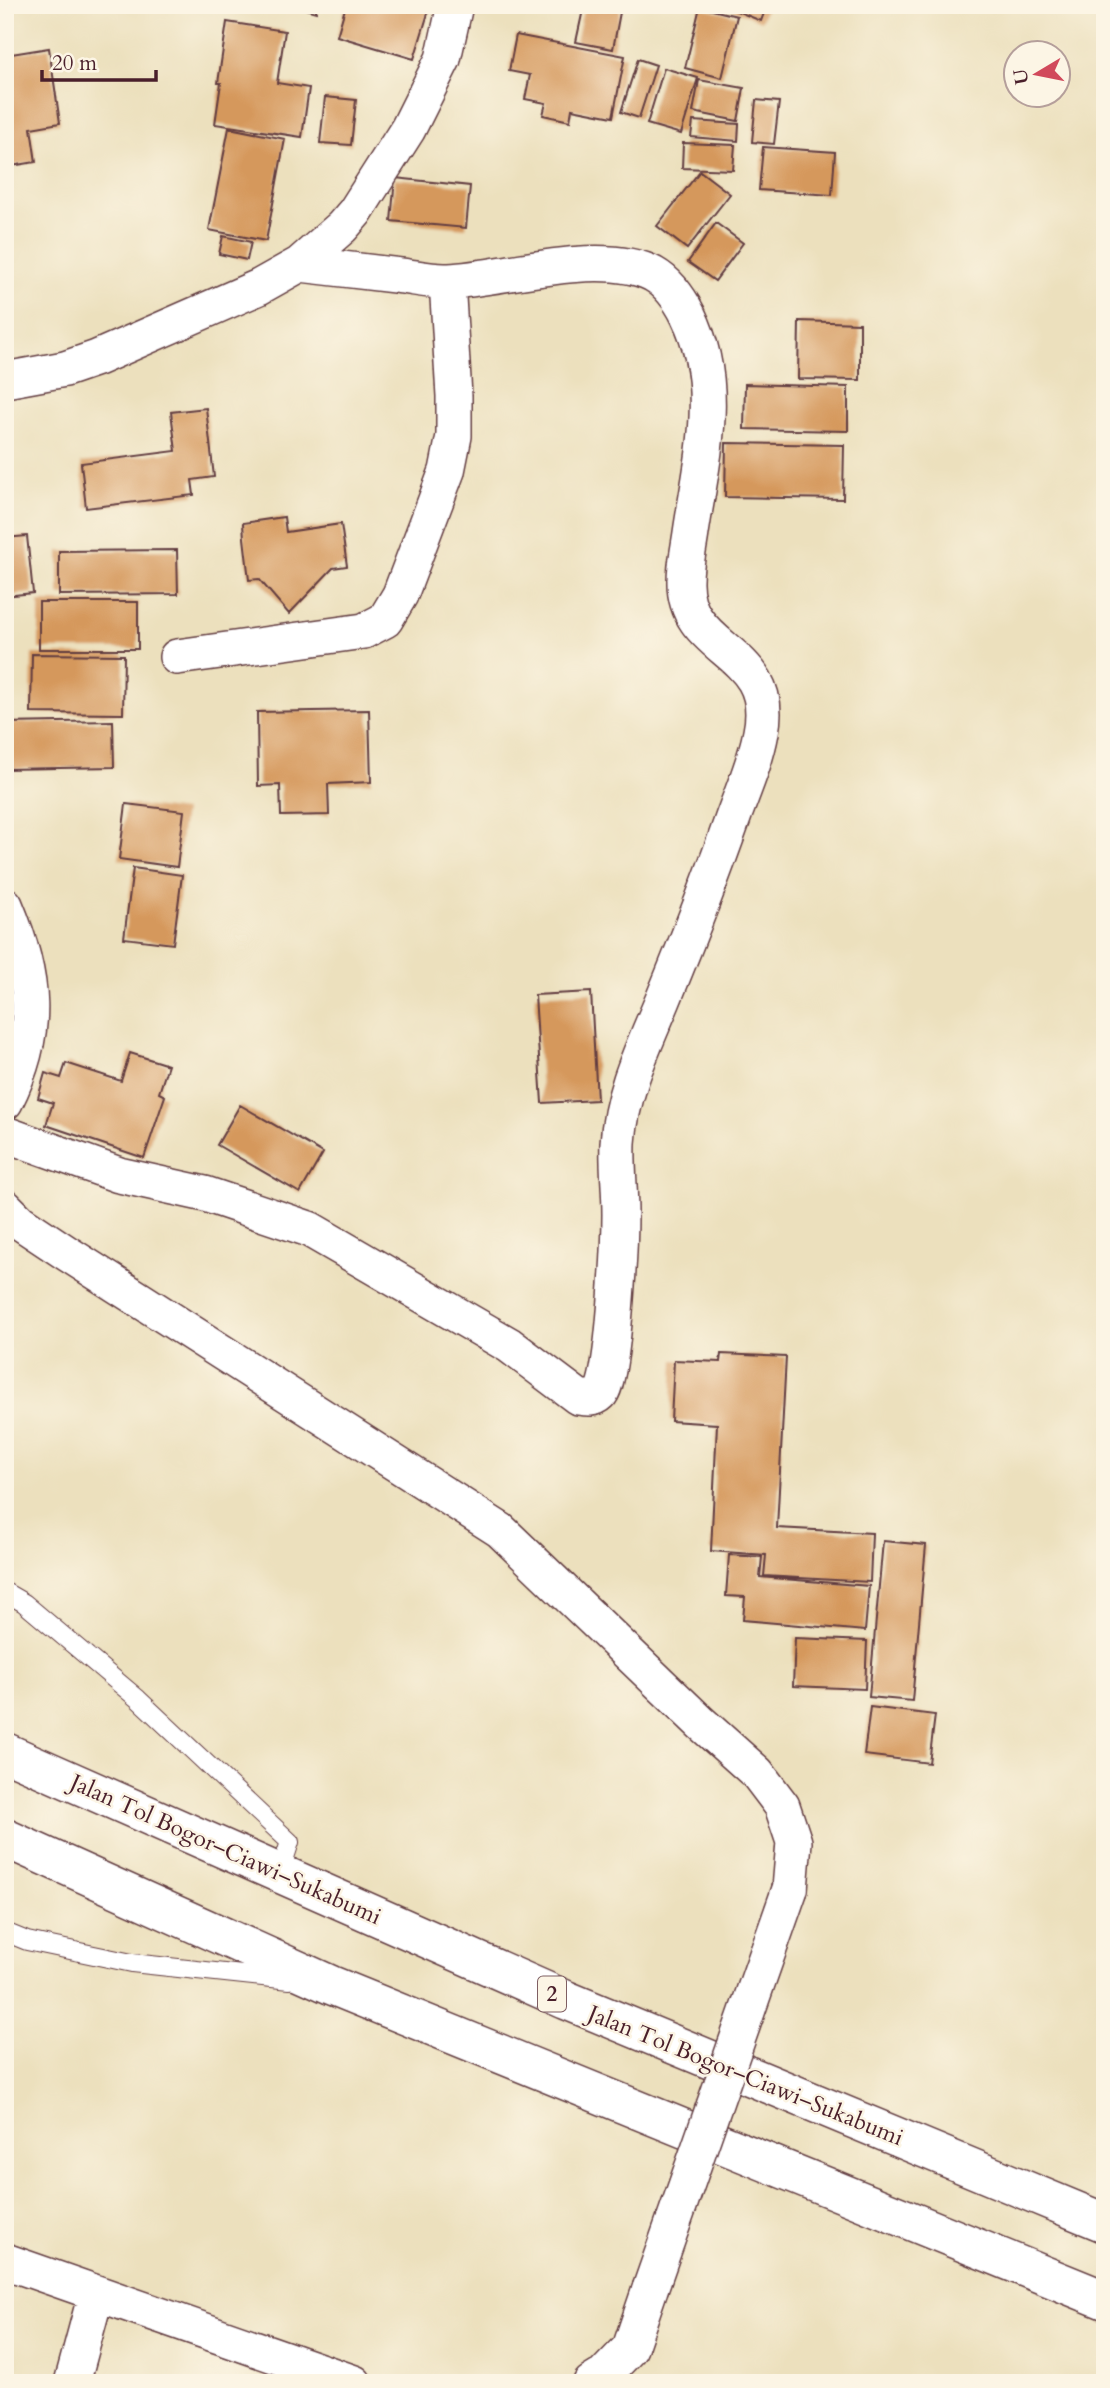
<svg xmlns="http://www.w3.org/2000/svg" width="1110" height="2388" viewBox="0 0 1110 2388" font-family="Cardo,serif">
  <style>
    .building { fill: #d5985b }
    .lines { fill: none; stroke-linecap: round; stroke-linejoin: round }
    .lane-casing { stroke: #623c41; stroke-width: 20 }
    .street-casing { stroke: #623c41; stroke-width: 38 }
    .highway-casing { stroke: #623c41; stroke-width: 41 }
    .lane { stroke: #fff; stroke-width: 18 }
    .street { stroke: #fff; stroke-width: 35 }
    .highway { stroke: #fff; stroke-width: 38 }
    .street-bridge-casing { stroke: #623c41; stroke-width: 38; stroke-linecap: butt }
    .street-bridge { stroke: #fff; stroke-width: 35 }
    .labels { text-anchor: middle; stroke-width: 5; stroke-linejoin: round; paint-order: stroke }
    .shield { fill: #fcf5e5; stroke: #7f5f63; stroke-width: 2 }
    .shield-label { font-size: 21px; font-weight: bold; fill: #4a1f2b }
    .street-label { font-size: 23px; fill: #4a1f2b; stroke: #fcf5e5 }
  </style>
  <rect width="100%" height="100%" fill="#fcf5e5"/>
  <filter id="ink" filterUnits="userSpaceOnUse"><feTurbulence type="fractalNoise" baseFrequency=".0143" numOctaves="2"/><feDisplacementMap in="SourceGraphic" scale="14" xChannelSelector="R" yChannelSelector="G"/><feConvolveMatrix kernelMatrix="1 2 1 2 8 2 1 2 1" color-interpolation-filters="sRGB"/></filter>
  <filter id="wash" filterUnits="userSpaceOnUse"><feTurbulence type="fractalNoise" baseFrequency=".00686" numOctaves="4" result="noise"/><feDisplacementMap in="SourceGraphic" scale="28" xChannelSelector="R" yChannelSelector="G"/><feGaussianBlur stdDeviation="1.57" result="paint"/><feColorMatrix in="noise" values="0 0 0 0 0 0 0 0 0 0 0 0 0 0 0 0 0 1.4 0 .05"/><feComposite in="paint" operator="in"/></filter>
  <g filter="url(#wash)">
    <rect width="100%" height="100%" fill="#ece0bd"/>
    <g id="blocks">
      <!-- building -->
      <path class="building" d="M291,5H317L316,12Z
        M346,5H414L429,10L414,59L337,36Z
        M584,5L621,7L613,49L576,42Z
        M722,5H767L761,21Z
        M700,7L737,16L722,78L685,68Z
        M227,22L285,31L277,83L309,88L302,137L215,124L221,83H218Z
        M516,35L625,56L613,117L572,109L570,121L543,115L546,103L525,99L530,75L509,71Z
        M49,48L60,123L31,128L36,162L5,167V55Z
        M638,59L656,65L639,118L621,112Z
        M664,68L698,78L681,134L647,124Z
        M699,80L744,88L738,121L693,112Z
        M325,97L356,100L351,145L320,143Z
        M756,100L779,102L774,144L752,142Z
        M693,121L739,124L738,141L691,137Z
        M229,128L285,139L266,241L209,230Z
        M683,143L735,145L733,170L682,168Z
        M763,147L835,152L832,195L759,190Z
        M700,171L730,194L687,249L657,226Z
        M395,178L470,186L466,228L391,221Z
        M716,223L743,243L715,281L688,262Z
        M223,236L251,242L247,260L219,254Z
        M799,321L860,323V380L798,379Z
        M745,384L848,387V431L744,429Z
        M206,408L214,477L192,480L194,495L86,508L81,463L176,451L171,412Z
        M726,443L844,445L843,499L725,497Z
        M284,517L286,532L341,524L347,566L333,568L289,614L259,579L249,580L244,538L243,523Z
        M27,536L33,593L5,596V538Z
        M177,550L178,594L59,595V551Z
        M39,602H138V649H39Z
        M32,654L124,655L123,714L31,713Z
        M369,710L371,782L328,784L329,815L281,816L280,785L258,786L257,712Z
        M113,721L114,767L5,769V723Z
        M126,804L184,811L177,867L119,859Z
        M133,868L182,875L173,944L124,938Z
        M591,992L597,1100L542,1103L535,995Z
        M130,1053L168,1065L159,1093L165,1096L144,1158L46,1125L53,1103L38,1098L45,1073L61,1078L66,1063L121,1081Z
        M240,1105L323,1153L300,1193L217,1145Z
        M721,1354L786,1357L777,1528L872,1533L870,1582L764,1576L766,1555L711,1551L717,1424L671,1421L674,1360L720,1362Z
        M883,1541L926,1545L912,1701L869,1697Z
        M729,1555L762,1557L760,1577L869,1586L865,1631L743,1620L745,1597L726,1596Z
        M795,1638L867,1641L865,1689L793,1686Z
        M870,1707L935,1715L929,1763L864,1755Z"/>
    </g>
  </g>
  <g filter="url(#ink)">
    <use href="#blocks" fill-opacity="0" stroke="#623c41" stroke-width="2"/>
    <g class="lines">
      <defs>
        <path id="lane" d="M5,1592L24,1603L138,1699L290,1842L280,1873
          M5,1932L27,1941L132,1963L290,1980"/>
        <path id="street" d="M5,380L65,369L97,358L259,287L300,264L342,227L355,212L408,129L443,59L455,5
          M177,657L364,631L385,620L400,595L447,471L454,436V396L447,281
          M5,905C35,976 41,1032 5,1102
          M5,1134L119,1175L205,1194L309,1229L509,1345L578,1397C585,1398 594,1400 600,1394C614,1381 620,1240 620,1214C620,1190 617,1166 618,1143C621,1092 644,1046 663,1000C688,939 712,878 734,815C744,788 756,760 761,732C778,648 683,654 685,580C685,564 689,548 691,533C702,459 723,386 688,315C680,299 669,283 653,274C602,248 505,278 449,281C434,282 417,278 402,276C368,272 334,268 300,264
          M5,1207L20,1222L65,1252L500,1530L701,1723L757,1773L782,1806L794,1842L790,1889
          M5,2261L354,2383
          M72,2383L96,2294
          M591,2383L604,2375L630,2348L650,2289"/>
        <path id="highway" d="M5,1752L566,2000L1105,2223
          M5,1838L331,1985L1105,2300"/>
      </defs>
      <!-- lane casing -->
      <use href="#lane" class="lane-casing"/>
      <!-- street casing -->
      <use href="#street" class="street-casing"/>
      <!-- highway casing -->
      <use href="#highway" class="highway-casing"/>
      <!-- lane -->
      <use href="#lane" class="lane"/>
      <!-- street -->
      <use href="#street" class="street"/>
      <!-- highway -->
      <use href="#highway" class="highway"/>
      <defs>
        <path id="street-bridge" d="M650,2289L790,1889"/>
      </defs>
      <!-- street-bridge casing -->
      <use href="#street-bridge" class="street-bridge-casing"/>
      <!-- street-bridge -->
      <use href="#street-bridge" class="street-bridge"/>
    </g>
  </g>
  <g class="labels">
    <!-- shield labels -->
    <rect class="shield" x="538" y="1976.5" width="28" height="35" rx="5"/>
    <g class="shield-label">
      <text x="552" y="2001">2</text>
    </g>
    <!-- street labels -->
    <g class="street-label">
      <text transform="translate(226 1849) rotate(24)" y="8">Jalan Tol Bogor–Ciawi–Sukabumi</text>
      <text transform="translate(746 2075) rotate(22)" y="8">Jalan Tol Bogor–Ciawi–Sukabumi</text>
    </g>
  </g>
  <!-- margin -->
  <rect width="1110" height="2388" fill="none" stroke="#fcf5e5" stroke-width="28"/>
  <!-- north arrow -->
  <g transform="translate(1037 74) rotate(260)"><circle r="33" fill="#fcf5e5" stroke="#b59f9b" stroke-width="2"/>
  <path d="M0-5L12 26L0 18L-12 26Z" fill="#d1495b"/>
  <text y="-10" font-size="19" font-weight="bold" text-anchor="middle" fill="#4a1f2b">U</text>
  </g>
  <!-- scale -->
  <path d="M42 70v10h114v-10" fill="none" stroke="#4a1f2b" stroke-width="3.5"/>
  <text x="52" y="70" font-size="21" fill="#4a1f2b" stroke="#fcf5e5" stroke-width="5" paint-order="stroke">20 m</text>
</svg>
